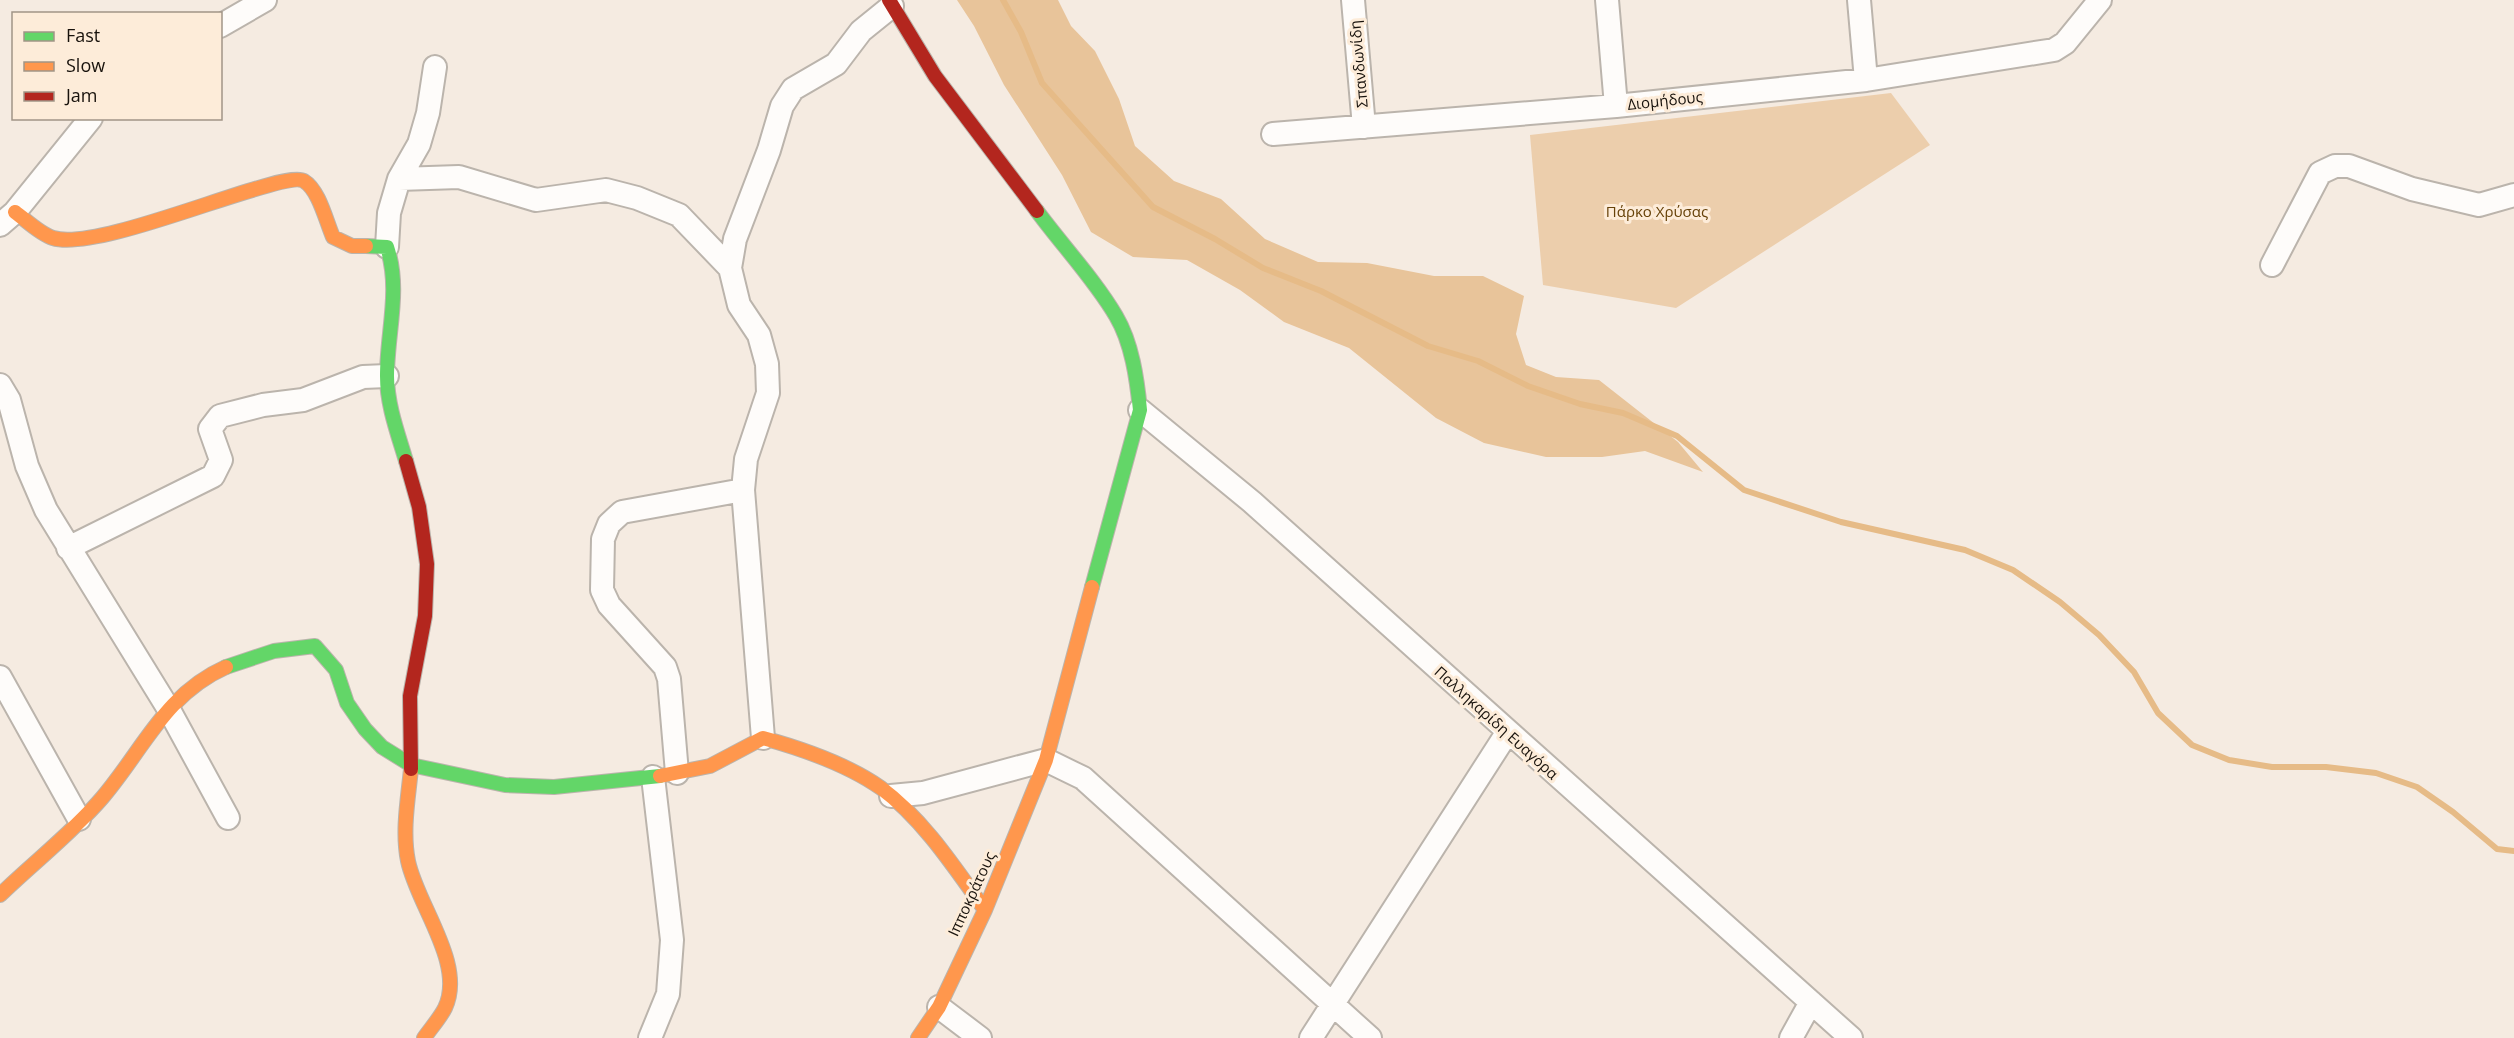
<svg xmlns="http://www.w3.org/2000/svg" width="2514" height="1038" viewBox="0 0 2514 1038" font-family="'Open Sans',sans-serif">
  <style>
    .green { fill: #ecceac }
    .forest { fill: #e8c49a }
    .lines { fill: none; stroke-linecap: round; stroke-linejoin: round }
    .stream { stroke: #e6bb87; stroke-width: 6 }
    .street-casing { stroke: #bbb4ac; stroke-width: 26 }
    .fast-casing { stroke: #bbb4ac; stroke-width: 16 }
    .slow-casing { stroke: #bbb4ac; stroke-width: 16 }
    .jam-casing { stroke: #bbb4ac; stroke-width: 16 }
    .street { stroke: #fefcfa; stroke-width: 22 }
    .fast { stroke: #63d668; stroke-width: 14 }
    .slow { stroke: #ff974d; stroke-width: 14 }
    .jam { stroke: #b3261e; stroke-width: 14 }
    .labels { text-anchor: middle; stroke-width: 6; stroke-linejoin: round; paint-order: stroke }
    .street-label { font-size: 15px; fill: #18120c; stroke: #fdecd9 }
    .park-label { font-size: 15px; fill: #674209; stroke: #fdecd9 }
  </style>
  <rect width="100%" height="100%" fill="#f5ebe1"/>
  <!-- green -->
  <path class="green" d="M1891,93L1930,145L1676,308L1543,285L1530,135Z"/>
  <!-- forest -->
  <path class="forest" d="M957,0H1058L1071,26L1095,51L1119,99L1135,146L1174,181L1221,199L1265,239L1318,262L1367,263L1434,276H1483L1524,296L1516,334L1526,365L1556,377L1599,380L1678,442L1703,472L1645,451L1602,457H1546L1484,443L1436,418L1349,348L1284,322L1240,290L1187,260L1133,257L1091,232L1062,175L1004,85L974,26Z"/>
  <g class="lines">
    <!-- stream -->
    <path class="stream" d="M1003,0L1021,32L1042,83L1153,207L1215,239L1263,268L1321,291L1428,346L1478,361L1528,386L1580,404L1623,413L1677,436L1744,490L1841,522L1965,550L2013,570L2060,602L2099,635L2134,672L2158,713L2192,745L2229,760L2272,767H2326L2376,773L2417,787L2453,812L2497,849L2514,851"/>
    <defs>
      <path id="street" d="M1353,0L1364,127
        M1607,0L1616,106
        M1859,0L1866,80
        M220,26L265,0
        M1273,134L1616,106L1866,80L2054,50L2065,43L2100,0
        M399,179L459,177L536,200L606,190L637,198L679,215L730,268
        M0,225L15,212L91,118
        M387,247L389,213L399,179L419,144L428,113L435,67
        M2272,265L2320,173L2335,166H2349L2412,189L2479,205L2514,195
        M0,385L9,400L27,466L46,510L168,708L228,818
        M1140,410L1252,502L1851,1038
        M68,548L213,476L221,460L210,429L220,416L263,405L303,400L363,377L387,376
        M0,677L79,819
        M763,738L743,490L746,459L768,393L767,364L759,335L739,305L730,268L735,239L769,150L782,106L793,89L836,64L861,31L892,6
        M677,773L669,679L665,667L609,605L602,590L603,539L609,524L622,512L743,490
        M891,796L923,793L1046,760L1083,778L1370,1038
        M939,1007L980,1038
        M650,1038L668,994L672,940L653,777
        M1311,1038L1507,733
        M1791,1038L1811,1002"/>
      <path id="fast" d="M1037,211C1062,245 1095,280 1116,316C1132,343 1137,379 1140,410L1092,587
        M366,246L387,247C401,290 387,332 387,376C387,405 398,434 406,461
        M226,667L274,651L315,646L336,670L347,703L365,729L382,747L411,765L505,785L554,787L660,776"/>
      <path id="slow" d="M15,212C26,220 40,234 53,238C101,253 284,168 304,181C319,190 326,221 333,237L352,246H366
        M411,769C408,799 402,831 408,861C417,905 466,964 445,1008C440,1018 431,1028 424,1038
        M660,776L710,766L763,738C803,749 847,764 881,788C923,819 955,868 985,910
        M0,895C34,862 72,833 102,798C143,750 165,694 226,667
        M918,1038L939,1007L985,910L1046,760L1092,587"/>
      <path id="jam" d="M889,0L935,76L1037,211
        M406,461L419,507L427,564L425,616L410,696L411,769"/>
    </defs>
    <!-- street casing -->
    <use href="#street" class="street-casing"/>
    <!-- fast casing -->
    <use href="#fast" class="fast-casing"/>
    <!-- slow casing -->
    <use href="#slow" class="slow-casing"/>
    <!-- jam casing -->
    <use href="#jam" class="jam-casing"/>
    <!-- street -->
    <use href="#street" class="street"/>
    <!-- fast -->
    <use href="#fast" class="fast"/>
    <!-- slow -->
    <use href="#slow" class="slow"/>
    <!-- jam -->
    <use href="#jam" class="jam"/>
  </g>
  <g class="labels">
    <!-- street labels -->
    <g class="street-label">
      <text transform="translate(1359 64) rotate(-95)" y="5">Σπανδωνίδη</text>
      <text transform="translate(1665 101) rotate(-6)" y="5">Διομήδους</text>
      <text transform="translate(1496 723) rotate(42)" y="5">Παλληκαρίδη Ευαγόρα</text>
      <text transform="translate(972 894) rotate(-65)" y="5">Ιπποκράτους</text>
    </g>
    <!-- park labels -->
    <g class="park-label">
      <text x="1657" y="217">Πάρκο Χρύσας</text>
    </g>
  </g>
  <!-- legend -->
  <rect x="12" y="12" width="210" height="108" fill="#fdecd9" stroke="#a19587" stroke-width="1.5"/>
  <rect x="24" y="32" width="30" height="9" fill="#63d668" stroke="#a19587" stroke-width="1.5"/>
  <text x="66" y="42" font-size="18" fill="#18120c">Fast</text>
  <rect x="24" y="62" width="30" height="9" fill="#ff974d" stroke="#a19587" stroke-width="1.5"/>
  <text x="66" y="72" font-size="18" fill="#18120c">Slow</text>
  <rect x="24" y="92" width="30" height="9" fill="#b3261e" stroke="#a19587" stroke-width="1.5"/>
  <text x="66" y="102" font-size="18" fill="#18120c">Jam</text>
</svg>
